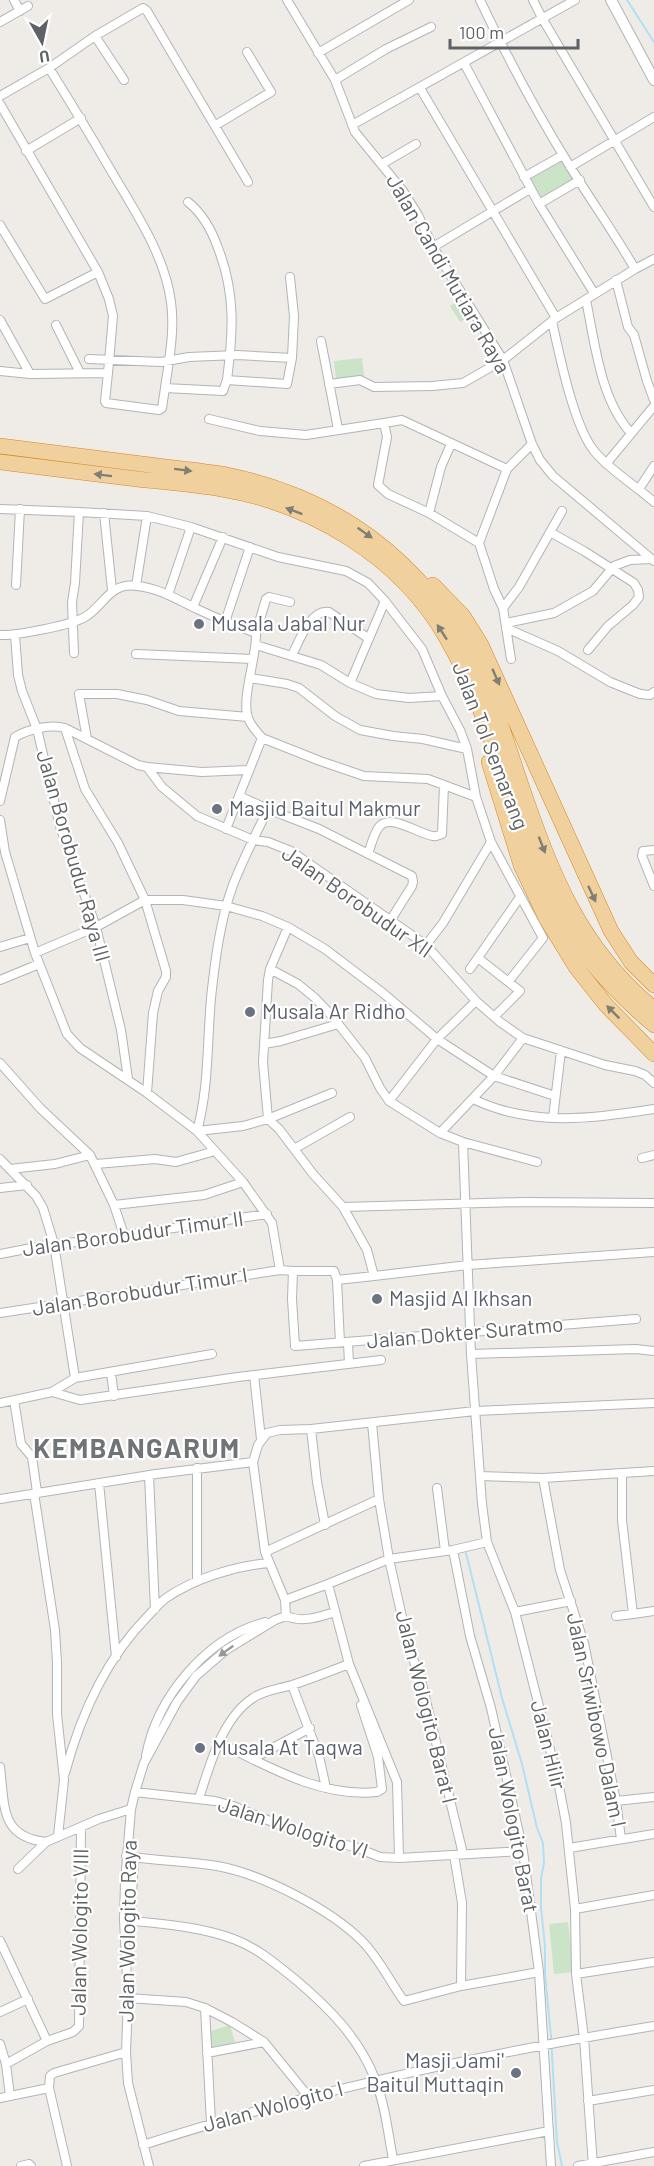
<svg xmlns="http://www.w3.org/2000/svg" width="654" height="2166" viewBox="0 0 654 2166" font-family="Barlow,sans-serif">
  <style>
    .green { fill: #cbe3c7 }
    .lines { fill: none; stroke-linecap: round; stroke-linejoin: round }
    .stream { stroke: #b1e0f4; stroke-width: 2 }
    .minor-casing { stroke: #b2b4b7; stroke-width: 10 }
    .tertiary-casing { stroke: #b2b4b7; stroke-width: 12 }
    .motorway-casing { stroke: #d8861e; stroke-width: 16 }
    .minor { stroke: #fff; stroke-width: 8 }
    .tertiary { stroke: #fff; stroke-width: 10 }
    .motorway { stroke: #f0d09d; stroke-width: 15 }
    .oneway { fill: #827e73 }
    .oneway2 { fill: #96999b }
    .worship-dot { fill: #6b7280; stroke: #fff; stroke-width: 2 }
    .labels { text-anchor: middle; stroke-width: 4.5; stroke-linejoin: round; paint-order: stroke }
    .street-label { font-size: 21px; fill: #5e6265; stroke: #fff }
    .worship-label { font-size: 21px; fill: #5b616d; stroke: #fff; text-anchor: start }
    .district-label { font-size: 27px; font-weight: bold; letter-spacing: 1.5px; fill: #707477; stroke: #fff }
  </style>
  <rect width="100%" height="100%" fill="#efece7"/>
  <!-- green -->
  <path class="green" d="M562,159L574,180L541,198L529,177Z
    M460,300L470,316L460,322L450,306Z
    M362,358L364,376L336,379L334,361Z
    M568,1922L574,1972L554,1974L549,1924Z
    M230,2025L235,2042L211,2049L205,2033Z"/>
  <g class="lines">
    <!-- stream -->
    <path class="stream" d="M627,0L654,42
      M466,1553L502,1698L522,1764L537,1828L543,1843L544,1863L541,1878V1908L545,1946V1974L551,2037L557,2142L562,2166"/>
    <defs>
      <path id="minor" d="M14,0L20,11
        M287,0L335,80L355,132L403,191L418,215L433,247L503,360L532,444L540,460L553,476L654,561
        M480,0C507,57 538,115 571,168C592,202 615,234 635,269
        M533,0L542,18L654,207
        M0,22L28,6
        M95,36L124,80
        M318,53L409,0
        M464,63L539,204L594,293
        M49,68C71,103 92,138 113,174C136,213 165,256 171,302C175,330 169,360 165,388
        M335,80L386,49L431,27
        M420,88L556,318
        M0,96L49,68L95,36L143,8L147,11L248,182
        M0,104L98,272L109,299L113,316L108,373
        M216,125L271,92L247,52
        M352,125L575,0
        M26,151L81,118
        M382,164L416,144
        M570,167L654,117
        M524,177L563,155
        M188,202C203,214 212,231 218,248C236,294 233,333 227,380
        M539,204L580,180
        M0,225L45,299L98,272
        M433,247L530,189
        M616,280L628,327L634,335L647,381L654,400
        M586,300C595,343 600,399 631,433
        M0,320L30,374
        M552,321C559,353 574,428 595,452C611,471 635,485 654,502
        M56,325L80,373
        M321,341L338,429
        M89,359L161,362L189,357L237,355L292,358L294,316L290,277
        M0,371L30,374L108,373L105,401L106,403L159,410L162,408L165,388L223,391L227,380L287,384L292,358
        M329,384L360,380L374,387L432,386L463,383L503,360L556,318L635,269L654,259
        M209,419L260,431L306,435L384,423
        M606,464L654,406
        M507,469L402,420L384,423L387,437L378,485L388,494L429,513L479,543L494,589L503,608L511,659
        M639,489L654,466
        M0,509L79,512L147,516L191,527L278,557L346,571L368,583L385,601L422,649L442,696L460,730L467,749L476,797L491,842L543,938L509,981
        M104,513L112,590
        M429,513L441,467L451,444
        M550,532L584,551L634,583L638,590L639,597L633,605L608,626L588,650
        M479,543L507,469L532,444
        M16,585L20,509
        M136,586L147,516
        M168,595L191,527
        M193,607L223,537
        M503,608L519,587L562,511
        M225,622L250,547
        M506,623L554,613L593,591L614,566L630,560L651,559
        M506,628L558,651L610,682L640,694L650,695L654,692
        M256,633L266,599L269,597L290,602
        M0,635C15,636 72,625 85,617C104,606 109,582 137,586C159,588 178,600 197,609C216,618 236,626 256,633C257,657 241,698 248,718C251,726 257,732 262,738L226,829
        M15,635L18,675L22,691L37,729L60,826L96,927L121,1030L128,1079
        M256,645L321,665L350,683L376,694L409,698L442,696
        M74,653L72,602L75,583L79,512
        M136,654L253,659
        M292,655C299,642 310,609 329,612L368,638
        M250,678L287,684L299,688L335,716L360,730L393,736L423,739L467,749
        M350,683L385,601
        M65,728L85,789L118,843L145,900L166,971V977L158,991L153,1013L147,1093
        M262,738L320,761L364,776L428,779L476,797
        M87,739L79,694H117L147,700L179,711L248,717
        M147,767L202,772L248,770
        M239,796L268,809L319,829L412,876L413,882L412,886L390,921
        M0,801L15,737C29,729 50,724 65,728L138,765L147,767L162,787L197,816L253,840L268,842L291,851L426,945L476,1001L500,1022L523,1038L605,1065L635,1071L645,1075L654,1083
        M0,820L5,852L35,953L67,1034L80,1048L147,1093L197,1131L243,1182L272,1223L280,1270
        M654,850L643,851L642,856L654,886
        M368,854C371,846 373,835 379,827C390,812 420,835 433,836C436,837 439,835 442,834L444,785
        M426,945L443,923L491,842
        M0,947L30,938
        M35,953L96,927L145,900H183L226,906L262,916L288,927L325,949L383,993L437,1039L494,1076L555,1096
        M478,958L520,991L494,1017
        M270,969L298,984L315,998L332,1016L365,1058L380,1088L389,1101L440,1133L463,1142L537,1162
        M470,969L520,897
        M0,980L39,964
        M264,1044L281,1041L338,1024
        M0,1063L40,1108L90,1155L114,1205L124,1235
        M473,1099C531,1127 592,1119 654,1109
        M389,1101L437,1039L476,1001
        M553,1118L561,1051
        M268,1119L279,1129L313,1174L343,1207L367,1250L374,1276L468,1265L654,1252
        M268,1119L263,1062L268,980L270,969L288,927
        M197,1131C209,1088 207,1042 211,998C215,961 220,920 233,885C243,859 256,834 268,809
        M197,1131L243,1126L268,1119L332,1093
        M440,1133L494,1076L523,1038
        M463,1142L471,1354L482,1504L487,1542L515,1612L558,1781L566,1823L575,1909L576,1974L584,2038L593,2166
        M294,1149L350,1117
        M642,1158L654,1155
        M0,1159L36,1196L43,1208L54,1244L75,1378
        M96,1164L155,1159L176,1162L215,1151
        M10,1169L55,1164L90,1155
        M0,1188L27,1185
        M114,1205L204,1195L243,1182
        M343,1207L522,1202L654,1203
        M0,1254L47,1245L87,1241L267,1214
        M293,1271H334L337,1280L340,1343
        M337,1280L374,1276
        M0,1313L280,1270L293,1271L292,1299L295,1346L636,1319
        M348,1343L349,1363
        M471,1354L636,1349L654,1351
        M111,1373L114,1396
        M254,1375L261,1439
        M52,1392L80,1400L238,1377L381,1360
        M14,1400L21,1444L32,1457L37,1492
        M0,1403L52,1392L75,1378L212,1354
        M372,1423L379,1499L389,1559L409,1648L421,1680L463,1854
        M311,1429L317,1482L325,1525
        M622,1474V1520L633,1614L654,1611
        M149,1475L155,1609
        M480,1476L543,1478L654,1471
        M543,1478L560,1570L584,1643L616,1801L621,1839
        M99,1483L116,1657
        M437,1488L445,1551
        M34,1493L55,1630L57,1662V1714L64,1780L58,1836
        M0,1499L156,1474L253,1462
        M453,1550L470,1636L491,1708L523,1851L539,1972L551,2166
        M265,1552L379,1499
        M197,1581V1468
        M328,1584L389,1559L453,1550L487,1542
        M285,1600L328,1584L349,1664L397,1782L399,1858
        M335,1612C318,1617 303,1623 286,1616L285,1600L265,1552L253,1462L258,1445L267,1433L280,1430L311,1429L475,1411L654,1403
        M515,1612L571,1601
        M616,1616L633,1614
        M292,1685L319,1756L326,1788
        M218,1742C267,1766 321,1798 377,1792L382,1789L378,1757L361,1705
        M146,1756C157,1697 206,1638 265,1622
        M252,1759L310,1728
        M0,1767C5,1807 0,1837 46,1842
        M65,1773C80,1717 106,1659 147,1617C153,1611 159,1603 166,1598C195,1578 235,1566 269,1563
        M135,1792L215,1801L233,1806L307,1836L355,1847L380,1857L399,1858L523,1851
        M199,1798C210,1765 222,1718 253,1698C264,1690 279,1689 292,1685C311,1679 330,1671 349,1664
        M616,1801L654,1797
        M569,1848L654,1834
        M454,1855L462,1903L461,1986
        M126,1856C156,1861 187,1861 217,1866C262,1874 330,1909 362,1941C379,1958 390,1982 404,2001L461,1986L539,1972
        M18,1869L46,1842L99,1819L131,1809
        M575,1909L654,1895
        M124,1920C160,1924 201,1926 236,1940C259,1949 277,1965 296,1980C329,2008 359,2038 375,2079C385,2104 388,2133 393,2159
        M130,1934L134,1857
        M0,1941L47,2041
        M576,1974L654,1962
        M128,1998L186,2002L205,2008L232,2022L264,2042L308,2096
        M205,2008L211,2123
        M0,2012L28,1999
        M0,2044L6,2064L10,2096
        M207,2053L264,2042
        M6,2064L47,2041L73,2032L79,2026L81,1827
        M0,2098L49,2088
        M588,2101L654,2090
        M143,2145C310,2091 481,2054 654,2026
        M21,2166L29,2164L31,2166
        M67,2166L49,2088L50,2076L54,2073L126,2052
        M149,2166L128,2083L126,2052L128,1998L124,1920L125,1882L131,1809L135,1792L144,1763L177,1702L196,1676L226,1650L275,1620L286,1616
        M364,2166L549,2131
        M578,2166L654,2152"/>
      <path id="tertiary" d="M611,0L654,80"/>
      <path id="motorway" d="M0,446C47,452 94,458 142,464C170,468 199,470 227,475C325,495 402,546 457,630C488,677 504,735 522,788C552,875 580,948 654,1009
        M0,462C46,468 91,473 137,479C165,482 194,484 222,489C311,504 400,557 446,637C473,683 490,735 507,786C522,827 535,871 556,910C580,954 616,993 654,1025
        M433,585L463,616L481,645L611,931L631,962L654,985
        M489,762L521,865L546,918L576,967L606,1005L654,1054"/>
    </defs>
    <!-- minor casing -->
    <use href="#minor" class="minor-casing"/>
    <!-- tertiary casing -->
    <use href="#tertiary" class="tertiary-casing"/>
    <!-- motorway casing -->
    <use href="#motorway" class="motorway-casing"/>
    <!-- minor -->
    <use href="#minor" class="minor"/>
    <!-- tertiary -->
    <use href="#tertiary" class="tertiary"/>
    <!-- motorway -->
    <use href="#motorway" class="motorway"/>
  </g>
  <!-- one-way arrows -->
  <defs><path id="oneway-solid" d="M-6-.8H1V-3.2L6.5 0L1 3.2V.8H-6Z" transform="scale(1.5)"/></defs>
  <g class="oneway">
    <use href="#oneway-solid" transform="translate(183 470) rotate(7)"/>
    <use href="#oneway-solid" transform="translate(103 475) rotate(-173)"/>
    <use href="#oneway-solid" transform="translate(294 511) rotate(-159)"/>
    <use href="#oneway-solid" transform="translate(365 533) rotate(35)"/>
    <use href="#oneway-solid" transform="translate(442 632) rotate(-123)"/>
    <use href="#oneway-solid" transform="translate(496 677) rotate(66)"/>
    <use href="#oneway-solid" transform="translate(542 845) rotate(69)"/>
    <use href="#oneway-solid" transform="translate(592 894) rotate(65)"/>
    <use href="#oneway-solid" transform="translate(613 1012) rotate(-135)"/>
  </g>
  <use class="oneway2" href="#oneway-solid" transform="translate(226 1651) rotate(144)"/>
  <!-- markers -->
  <g class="worship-dot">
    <circle cx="199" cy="624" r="6"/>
    <circle cx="217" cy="809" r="6"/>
    <circle cx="250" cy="1012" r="6"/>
    <circle cx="377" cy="1299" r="6"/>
    <circle cx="200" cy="1748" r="6"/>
    <circle cx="516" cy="2073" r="6"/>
  </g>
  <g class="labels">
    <!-- street labels -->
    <g class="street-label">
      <text transform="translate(448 274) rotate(60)" y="7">Jalan Candi Mutiara Raya</text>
      <text transform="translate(490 746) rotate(69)" y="7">Jalan Tol Semarang</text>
      <text transform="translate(73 856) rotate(74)" y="7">Jalan Borobudur Raya III</text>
      <text transform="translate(357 902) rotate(35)" y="7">Jalan Borobudur XII</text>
      <text transform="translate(133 1234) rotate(-8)" y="7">Jalan Borobudur Timur II</text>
      <text transform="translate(140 1292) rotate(-9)" y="7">Jalan Borobudur Timur I</text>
      <text transform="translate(465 1333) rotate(-5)" y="7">Jalan Dokter Suratmo</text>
      <text transform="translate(426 1707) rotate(76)" y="7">Jalan Wologito Barat I</text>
      <text transform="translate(596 1720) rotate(78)" y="7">Jalan Sriwibowo Dalam I</text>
      <text transform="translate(548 1745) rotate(76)" y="7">Jalan Hilir</text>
      <text transform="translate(513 1820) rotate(79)" y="7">Jalan Wologito Barat</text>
      <text transform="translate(293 1828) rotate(18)" y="7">Jalan Wologito VI</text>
      <text transform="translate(128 1931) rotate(-89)" y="7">Jalan Wologito Raya</text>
      <text transform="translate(80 1932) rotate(-89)" y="7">Jalan Wologito VIII</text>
      <text transform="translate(273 2107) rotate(-15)" y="7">Jalan Wologito I</text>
    </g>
    <!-- worship labels -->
    <g class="worship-label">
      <text x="211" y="631">Musala Jabal Nur</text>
      <text x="229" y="816">Masjid Baitul Makmur</text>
      <text x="262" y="1019">Musala Ar Ridho</text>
      <text x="389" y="1306">Masjid Al Ikhsan</text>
      <text x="212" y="1755">Musala At Taqwa</text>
      <text x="504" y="2068" text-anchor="end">Masji Jami'<tspan x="504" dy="24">Baitul Muttaqin</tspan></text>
    </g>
    <!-- district labels -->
    <g class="district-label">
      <text x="137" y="1458">KEMBANGARUM</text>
    </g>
  </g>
  <!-- north arrow -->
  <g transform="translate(42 42) rotate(171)" stroke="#ffffff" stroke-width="4.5" paint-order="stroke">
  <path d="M0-4.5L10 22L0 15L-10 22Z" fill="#5e6265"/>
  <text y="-9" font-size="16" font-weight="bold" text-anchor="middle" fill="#5e6265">U</text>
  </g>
  <!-- scale -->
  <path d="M450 39v9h128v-9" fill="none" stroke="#5e6265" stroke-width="3"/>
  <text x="459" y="39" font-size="18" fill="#5e6265" stroke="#ffffff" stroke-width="4.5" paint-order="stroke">100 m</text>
</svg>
